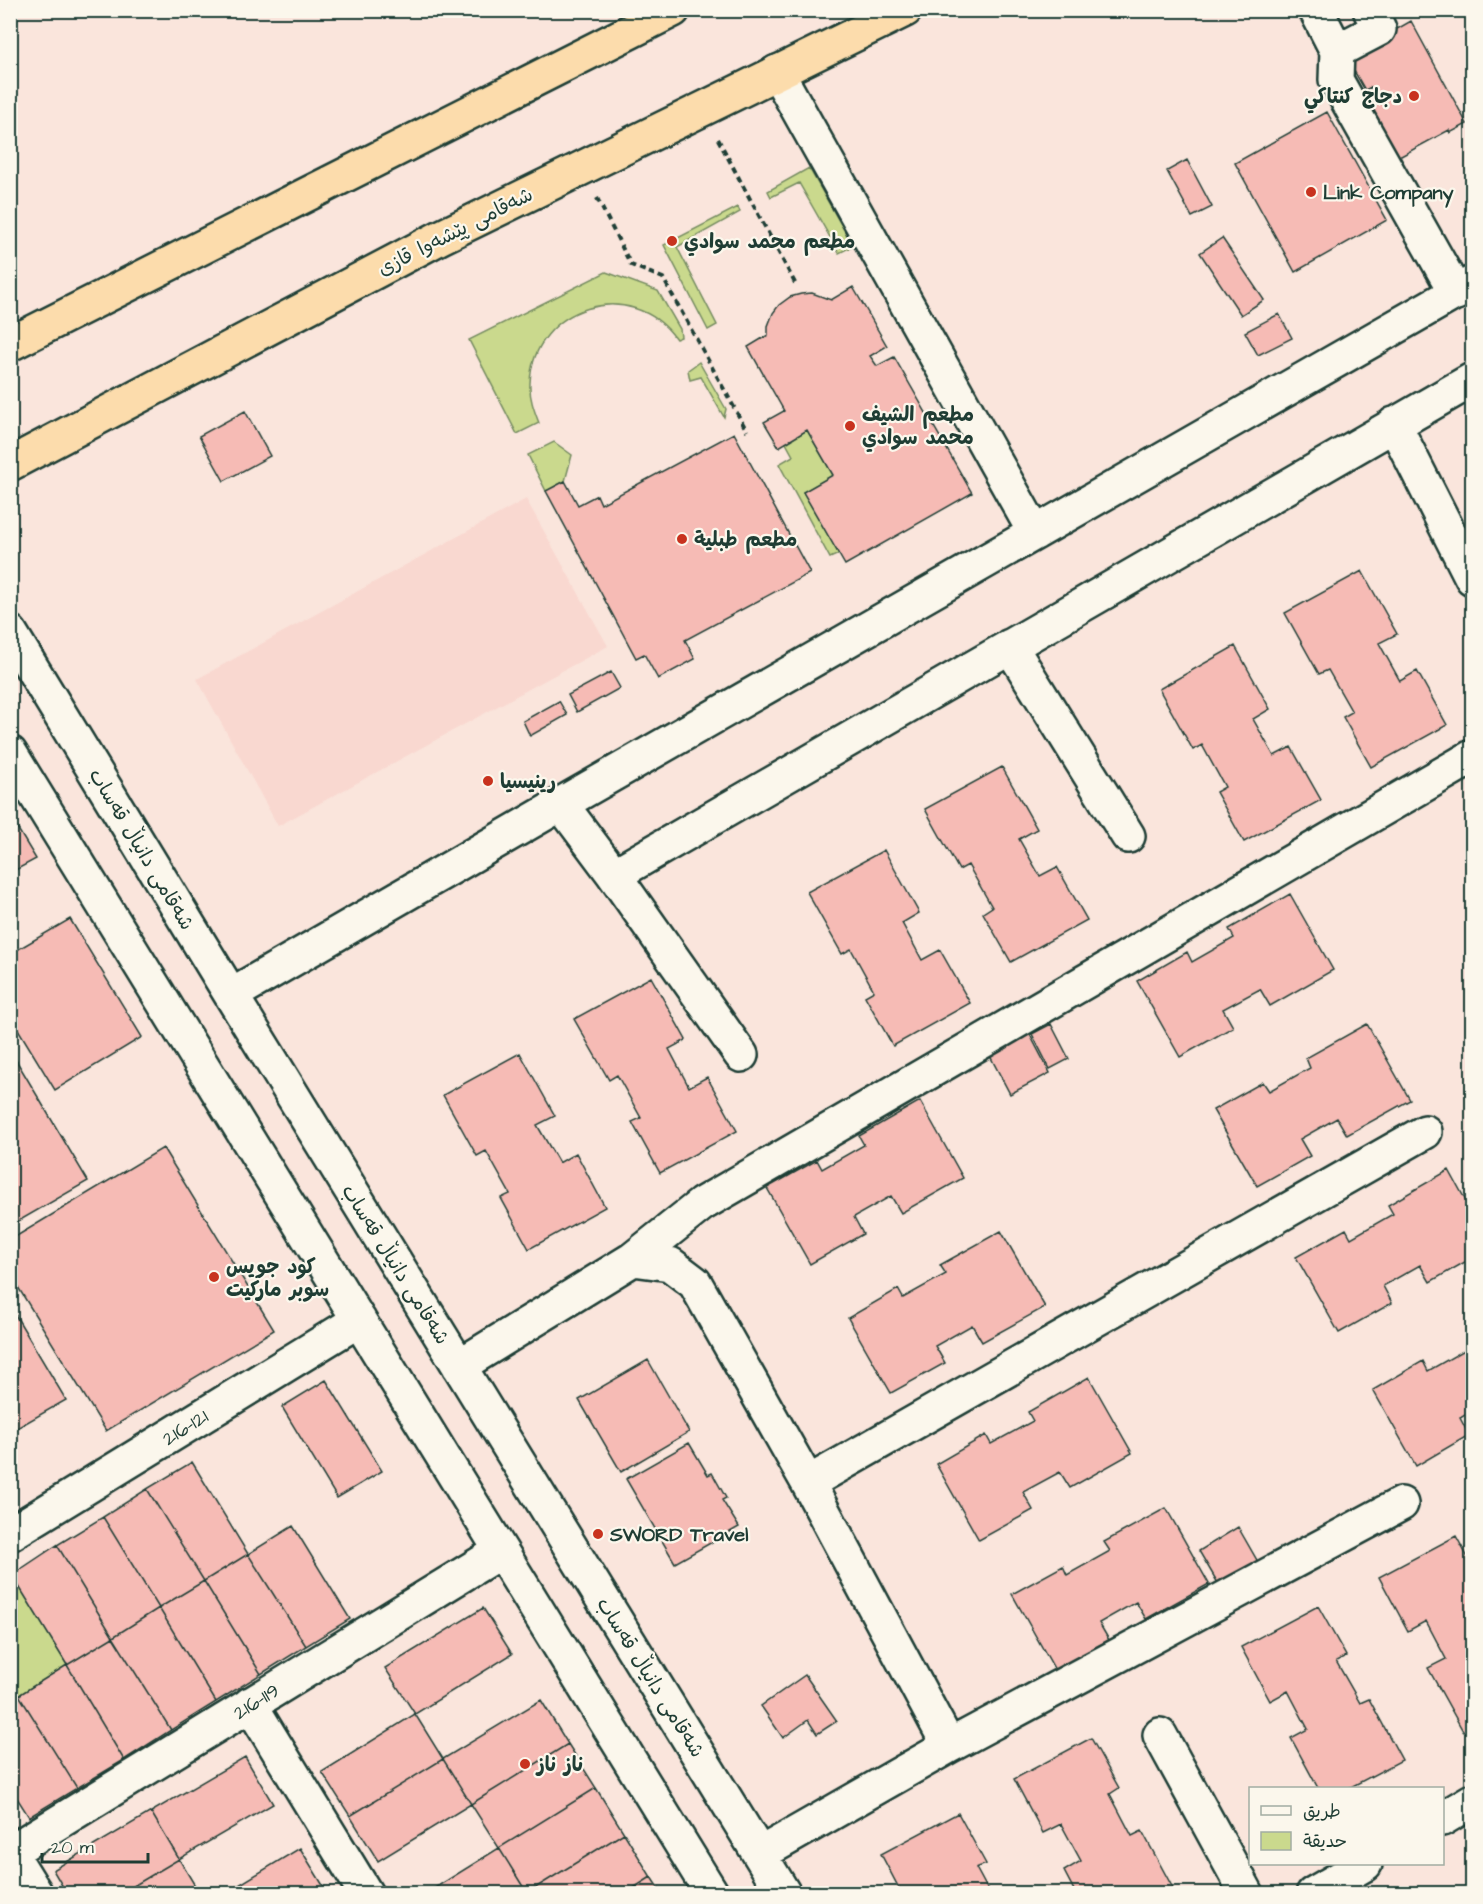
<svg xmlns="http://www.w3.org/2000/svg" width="1483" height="1904" viewBox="0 0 1483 1904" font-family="'Architects Daughter','Playpen Sans Arabic',sans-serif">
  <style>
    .built { fill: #f9d8d0 }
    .green { fill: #cad98d; stroke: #748b60; stroke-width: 1.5 }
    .building { fill: #f6bbb5; stroke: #1f3d34; stroke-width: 1.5 }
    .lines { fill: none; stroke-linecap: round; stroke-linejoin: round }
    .minor-casing { stroke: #1f3d34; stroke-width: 38 }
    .highway-casing { stroke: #1f3d34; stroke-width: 38 }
    .path { stroke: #1f3d34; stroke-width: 4; stroke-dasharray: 6 4.5; stroke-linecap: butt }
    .minor { stroke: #fbf7ec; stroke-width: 33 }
    .highway { stroke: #fcdcac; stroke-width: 33 }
    .poi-dot { fill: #c8321e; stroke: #fbf7ec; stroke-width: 2 }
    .labels { text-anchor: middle; stroke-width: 4.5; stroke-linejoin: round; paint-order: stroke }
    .poi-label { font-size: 20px; font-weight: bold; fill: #1f3d34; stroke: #fbf7ec; text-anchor: start }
    .street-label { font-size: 20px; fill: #1f3d34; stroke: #fbf7ec }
  </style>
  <rect width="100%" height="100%" fill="#fae5dc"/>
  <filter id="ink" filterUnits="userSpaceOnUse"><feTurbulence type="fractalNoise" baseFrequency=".0167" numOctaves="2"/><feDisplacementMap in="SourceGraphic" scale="12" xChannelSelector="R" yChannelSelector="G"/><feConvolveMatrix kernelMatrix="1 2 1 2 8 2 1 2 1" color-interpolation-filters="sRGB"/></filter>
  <g filter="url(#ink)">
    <!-- built -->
    <path class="built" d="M526,499L608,646L278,826L197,679Z"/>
    <!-- green -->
    <path class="green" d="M809,168L853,246L839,253L799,183L771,197L768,191Z
      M738,207L740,212L677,247L717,325L708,330L664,245Z
      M606,272L658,291L680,329L681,337L676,339C632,276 533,306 530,383C529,397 534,410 539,423L517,434L469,340Z
      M699,362L726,409L724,417L701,377L690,380L688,370Z
      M807,430L833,475L803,492L839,554L830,558L779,464L793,456L786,443Z
      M554,442L572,455L565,481L546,491L528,455Z
      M12,1575L67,1665L19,1695L11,1681Z"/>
    <!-- building -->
    <path class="building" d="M1411,21L1467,124L1450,133L1449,130L1390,162L1359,112L1378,102L1371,87L1365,90L1349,62L1369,45Z
      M1327,112L1387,220L1295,272L1235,163Z
      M1187,160L1212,207L1192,217L1167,171Z
      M1222,238L1264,300L1241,315L1200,253Z
      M853,287L887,346L870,356L877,366L894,357L972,493L845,565L803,492L833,475L807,430L779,447L764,422L784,411L748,347L768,335V326L773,313L779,305L790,297L801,294L812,293L831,300Z
      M1279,314L1292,338L1258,355L1245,332Z
      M245,411L270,456L224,481L199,436Z
      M734,433L810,573L685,640L695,659L658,679L644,654L636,658L546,491L565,481L578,505L597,495L601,504Z
      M1362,571L1397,634L1379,643L1400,681L1417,671L1447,725L1371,767L1343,717L1352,712L1328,670L1319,674L1285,613Z
      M1235,646L1270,709L1253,719L1274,756L1291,747L1321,800L1244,842L1216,792L1225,787L1202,745L1193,750L1159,689Z
      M611,672L620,688L577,712L568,695Z
      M559,701L567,715L530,736L523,721Z
      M1002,767L1037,829L1019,839L1040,876L1057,867L1087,920L1011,962L983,913L992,907L968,865L959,870L925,809Z
      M10,816L36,859L10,873Z
      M884,850L919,913L902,923L922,960L940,950L970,1003L893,1046L865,996L874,991L851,949L842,954L807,892Z
      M1290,894L1333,970L1270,1006L1260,989L1223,1009L1233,1027L1180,1057L1137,981L1187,952L1192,962L1234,938L1229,929Z
      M70,919L142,1037L55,1090L10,1016V954Z
      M651,977L686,1040L669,1049L689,1087L707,1077L737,1131L660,1173L632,1122L641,1118L617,1075L609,1080L574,1019Z
      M1051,1024L1069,1059L1050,1069L1032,1034Z
      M1367,1024L1410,1100L1347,1135L1337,1118L1300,1139L1310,1156L1257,1186L1213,1110L1263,1082L1269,1091L1310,1068L1306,1058Z
      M1028,1031L1050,1073L1010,1094L988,1052Z
      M10,1050L88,1181L10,1226Z
      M520,1053L555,1116L537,1125L559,1163L576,1153L605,1207L529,1249L501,1198L510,1194L486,1151L477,1156L443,1095Z
      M920,1101L963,1178L901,1213L891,1196L854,1217L863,1234L810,1264L767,1188L817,1160L822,1169L864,1145L859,1136Z
      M163,1148L274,1330L106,1431L10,1274V1240Z
      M1449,1170L1472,1212V1258L1430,1282L1420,1265L1383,1286L1392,1303L1339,1333L1296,1257L1346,1229L1351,1238L1393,1214L1388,1205Z
      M1001,1231L1045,1307L982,1342L972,1325L935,1346L945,1363L891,1393L848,1318L898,1289L903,1298L946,1274L940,1265Z
      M10,1306L66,1400L10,1432Z
      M1472,1333V1411L1460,1418L1469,1435L1416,1466L1373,1390L1423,1361L1428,1371L1470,1347L1465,1337Z
      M648,1360L689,1432L621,1472L579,1400Z
      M1089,1377L1132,1453L1070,1488L1060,1472L1023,1492L1033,1510L979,1540L936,1464L986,1435L991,1444L1033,1421L1028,1412Z
      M326,1380L382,1471L337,1498L282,1407Z
      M689,1443L708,1475L712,1473L726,1498L722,1500L739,1527L675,1563L626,1479Z
      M192,1462L248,1554L204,1581L147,1489Z
      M147,1489L204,1581L159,1608L103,1517Z
      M1166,1508L1209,1584L1146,1619L1136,1602L1099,1623L1109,1640L1055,1670L1012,1594L1063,1566L1067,1575L1110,1551L1104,1542Z
      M103,1517L159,1608L113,1637L57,1545Z
      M293,1526L350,1619L306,1646L248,1554Z
      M1238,1527L1258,1562L1219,1585L1199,1551Z
      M1456,1536L1472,1565V1726L1463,1731L1428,1668L1446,1659L1426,1621L1408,1631L1379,1577Z
      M57,1545L113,1637L67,1665L12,1575Z
      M248,1554L306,1646L261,1674L204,1581Z
      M204,1581L261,1674L216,1702L159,1608Z
      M1318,1606L1346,1656L1336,1661L1360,1703L1369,1699L1402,1760L1349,1788H1318L1291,1738L1308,1729L1288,1691L1270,1701L1241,1647Z
      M159,1608L216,1702L171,1730L113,1637Z
      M483,1608L512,1654L415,1714L385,1668Z
      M113,1637L171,1730L124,1760L67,1665Z
      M67,1665L124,1760L77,1788L19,1695Z
      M805,1675L837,1721L817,1734L808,1720L783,1738L761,1706Z
      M10,1681L19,1695L10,1700Z
      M19,1695L77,1788L29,1817L10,1787V1700Z
      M541,1700L568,1744L471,1804L443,1759Z
      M415,1714L443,1759L350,1816L322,1772Z
      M1091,1738L1119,1788L1110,1794L1132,1836L1142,1831L1175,1892L1173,1894H1076L1064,1871L1081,1861L1061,1824L1043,1833L1014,1779Z
      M568,1744L596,1788L499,1848L471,1804Z
      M245,1757L273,1804L179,1859L151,1812Z
      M443,1759L471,1804L378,1861L350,1816Z
      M596,1788L624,1833L527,1893L499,1848Z
      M151,1812L179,1859L120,1894H67L53,1870Z
      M958,1813L986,1864L976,1868L990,1894H902L881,1854Z
      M624,1833L651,1877L624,1894L527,1893Z
      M300,1848L327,1892L325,1894H224Z
      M499,1848L527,1893L425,1894Z
      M179,1859L200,1894H120Z
      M651,1877L662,1894H624Z"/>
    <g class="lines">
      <defs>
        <path id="minor" d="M1316,10L1337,51L1379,29L1370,10
          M1337,51L1336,80L1456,293
          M777,72L1035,533
          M1394,424L1472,578
          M10,632L231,995L784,1894
          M1010,646L1128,836
          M10,753L712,1894
          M561,804L614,875L1472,380
          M614,875L741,1055
          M231,995L561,804L1472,283
          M633,1259L702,1204L1472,757
          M459,1366L633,1259L670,1264L695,1283L808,1483L949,1746
          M808,1483L1425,1132
          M10,1534L359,1320
          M250,1704L366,1894
          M1160,1735L1247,1894
          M1442,1819L1472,1801
          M10,1852L501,1551
          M10,1852L36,1894
          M760,1854L949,1746L1401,1504
          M1313,1894L1365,1864"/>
        <path id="highway" d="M10,344L673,10
          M10,464L441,237L905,10"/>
      </defs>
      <!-- minor casing -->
      <use href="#minor" class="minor-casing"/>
      <!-- highway casing -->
      <use href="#highway" class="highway-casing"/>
      <!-- path -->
      <path class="path" d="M718,139L796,285
        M597,198L631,265L663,278L747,431"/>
      <!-- minor -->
      <use href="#minor" class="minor"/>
      <!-- highway -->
      <use href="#highway" class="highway"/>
    </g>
  </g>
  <!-- markers -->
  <g class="poi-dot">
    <circle cx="1414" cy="96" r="6"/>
    <circle cx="1311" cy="192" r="6"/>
    <circle cx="672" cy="241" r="6"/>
    <circle cx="850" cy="426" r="6"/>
    <circle cx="682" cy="539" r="6"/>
    <circle cx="488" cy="781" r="6"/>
    <circle cx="214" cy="1277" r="6"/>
    <circle cx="598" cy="1534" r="6"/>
    <circle cx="525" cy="1764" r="6"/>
  </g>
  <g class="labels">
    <!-- poi labels -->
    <g class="poi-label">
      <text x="1402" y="103" text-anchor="end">دجاج كنتاكي</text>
      <text x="1323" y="199">Link Company</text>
      <text x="684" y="248">مطعم محمد سوادي</text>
      <text x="862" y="421">مطعم الشيف<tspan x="862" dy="23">محمد سوادي</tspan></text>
      <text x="694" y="546">مطعم طبلية</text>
      <text x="500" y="788">رينيسيا</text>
      <text x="226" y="1273">كود جويس<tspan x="226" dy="23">سوبر ماركيت</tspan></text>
      <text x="610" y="1541">SWORD Travel</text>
      <text x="537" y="1771">ناز ناز</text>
    </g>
    <!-- street labels -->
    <g class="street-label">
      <text transform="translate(455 231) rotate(-27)" y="7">شەقامی پێشەوا قازی</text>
      <text transform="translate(142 849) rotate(59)" y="7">شەقامی دانیاڵ قەساب</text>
      <text transform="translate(396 1264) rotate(58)" y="7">شەقامی دانیاڵ قەساب</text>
      <text transform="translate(185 1427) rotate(-32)" y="7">216-121</text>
      <text transform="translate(651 1677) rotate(58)" y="7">شەقامی دانیاڵ قەساب</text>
      <text transform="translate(256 1701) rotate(-32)" y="7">216-119</text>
    </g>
  </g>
  <!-- margin -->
  <rect width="1483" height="1904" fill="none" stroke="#fbf7ec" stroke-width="36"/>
  <rect x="18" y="18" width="1447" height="1868" fill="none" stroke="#1f3d34" stroke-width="2" filter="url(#ink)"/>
  <!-- legend -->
  <rect x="1249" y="1787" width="195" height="78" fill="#fbf7ec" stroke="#a3ada2" stroke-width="1.5"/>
  <rect x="1261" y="1806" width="30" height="9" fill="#fbf7ec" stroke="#a3ada2" stroke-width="1.5"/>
  <text x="1303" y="1817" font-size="18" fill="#1f3d34">طريق</text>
  <rect x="1261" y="1832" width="30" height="18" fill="#cad98d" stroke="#a3ada2" stroke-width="1.5"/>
  <text x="1303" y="1847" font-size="18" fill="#1f3d34">حديقة</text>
  <!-- scale -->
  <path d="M42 1853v9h106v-9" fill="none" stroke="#1f3d34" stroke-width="3"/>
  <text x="51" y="1853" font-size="18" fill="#1f3d34" stroke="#fbf7ec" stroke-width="4.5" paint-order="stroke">20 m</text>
</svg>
